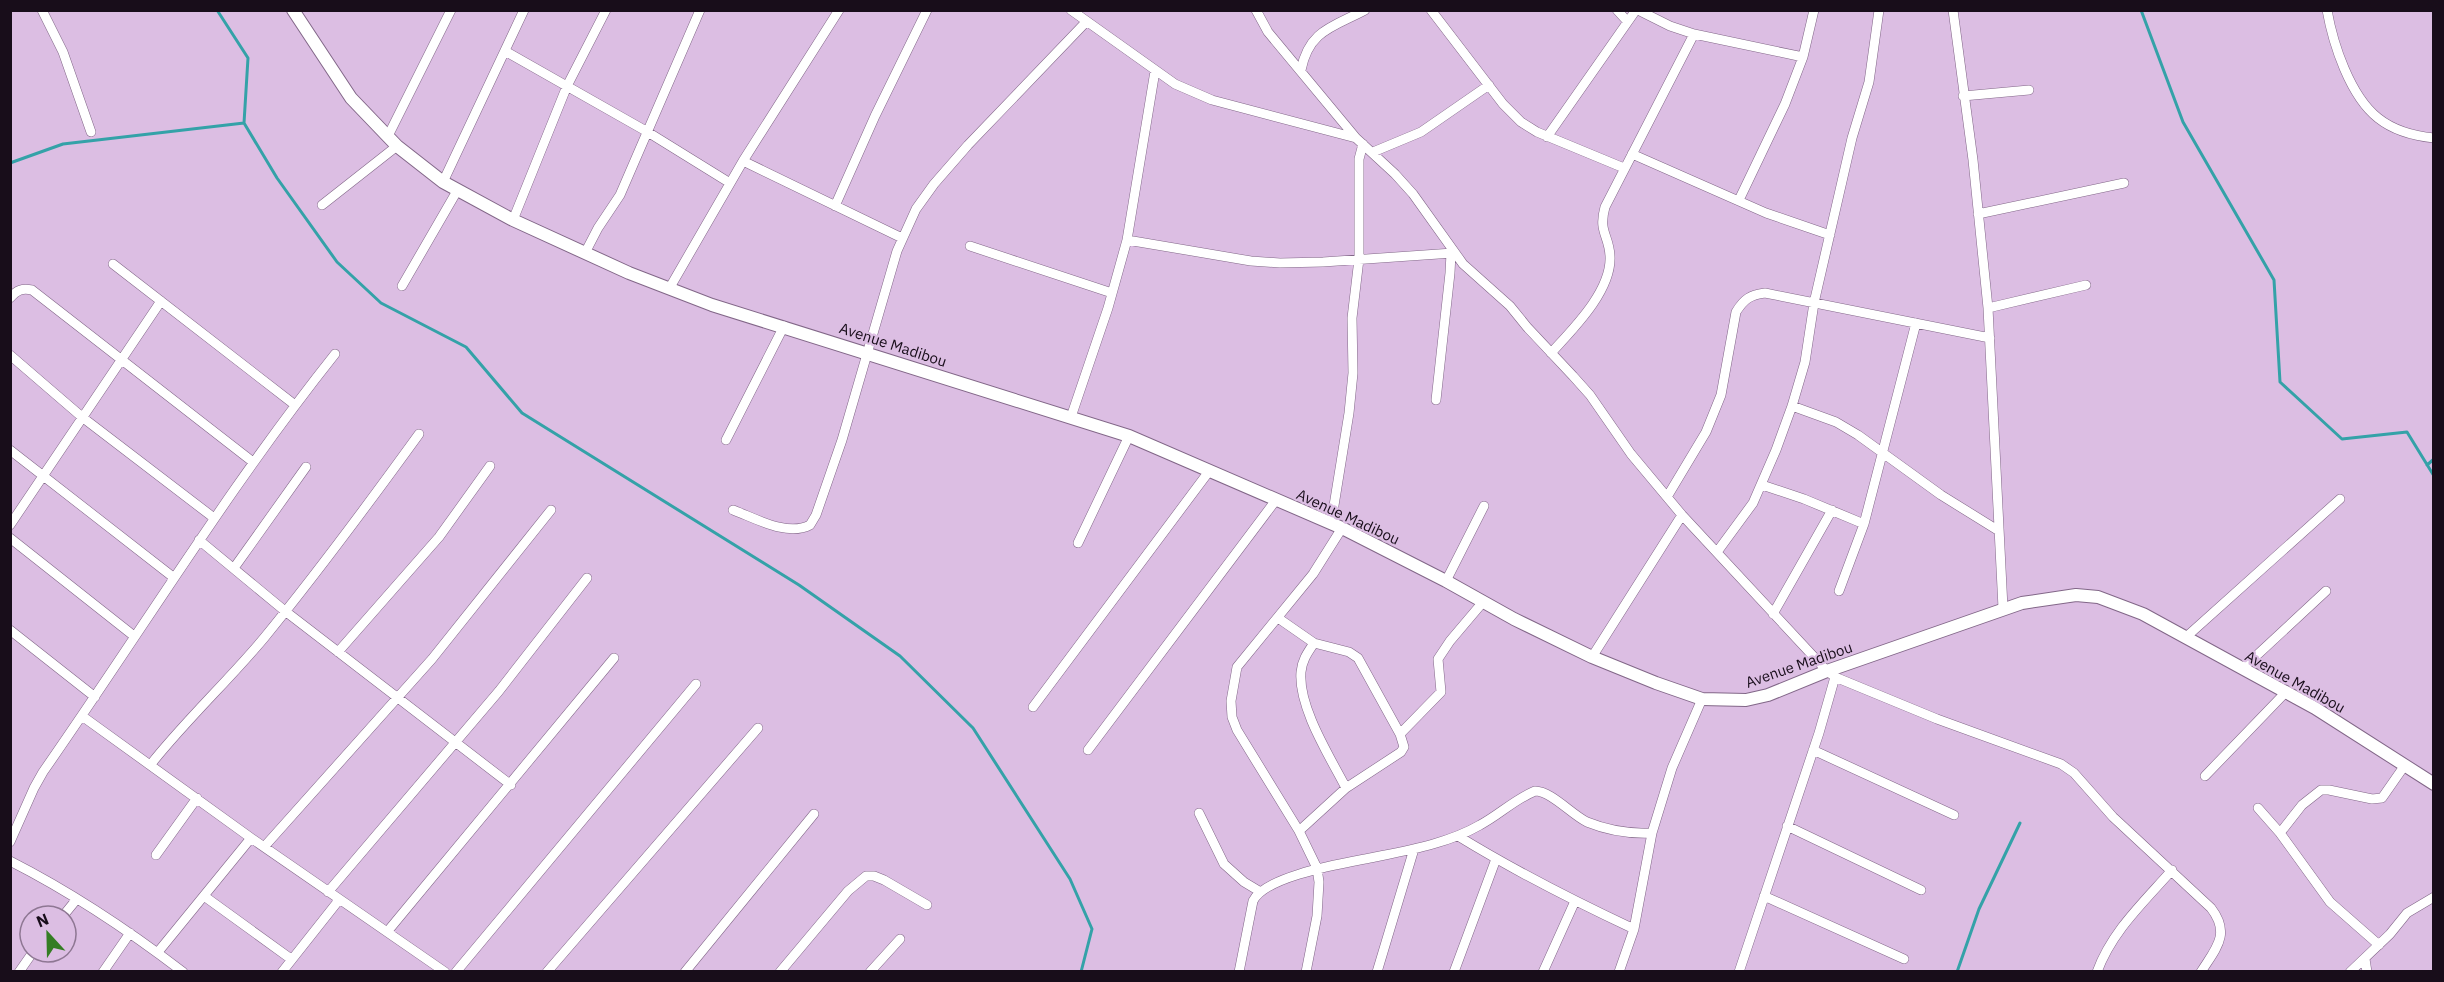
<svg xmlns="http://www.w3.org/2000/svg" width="2444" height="982" viewBox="0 0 2444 982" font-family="'IBM Plex Sans',sans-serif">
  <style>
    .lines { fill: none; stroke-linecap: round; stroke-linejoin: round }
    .stream { stroke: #34a2a8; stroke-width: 3 }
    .minor-casing { stroke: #826788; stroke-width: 10 }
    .tertiary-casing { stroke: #826788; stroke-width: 14 }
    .minor { stroke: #fff; stroke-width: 9 }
    .tertiary { stroke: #fff; stroke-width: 12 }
    .labels { text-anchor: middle; stroke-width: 4.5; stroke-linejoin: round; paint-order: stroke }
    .street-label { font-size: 15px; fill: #180d1a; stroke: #dcbee3 }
  </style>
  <rect width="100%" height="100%" fill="#dcbee3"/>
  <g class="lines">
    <!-- stream -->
    <path class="stream" d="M217,10L248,58L244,123L277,178L337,262L381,303L466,347L522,413L799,585L900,656L973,728L1070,879L1092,929L1081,972
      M2141,10L2183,122L2274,280L2280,382L2342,439L2407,432L2434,476
      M10,163L63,144L244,123
      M2427,465L2434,459
      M1957,972L1979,909L2020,823"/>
    <defs>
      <path id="minor" d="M42,10L63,52L91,132
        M1071,10L1175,84L1212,100L1356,138L1395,174L1413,194L1463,264L1510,306L1527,327L1573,376L1590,395L1631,454L1682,515L1827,671L1835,677L1937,719L2061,764L2074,773L2113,817L2211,908C2231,934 2216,948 2201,972
        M1256,10L1268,32L1356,138
        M1431,10L1503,104L1521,122L1537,132L1624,168
        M1617,10L1627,21
        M1638,10L1670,26L1694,34L1803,57
        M1953,10L1973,160L1988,308L2003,608
        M2327,10C2333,44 2350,96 2378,118C2393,130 2414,136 2434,138
        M505,51L646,131L730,183
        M1301,70C1309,30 1333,27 1365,10
        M1963,96L2029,90
        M388,136L451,10
        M1547,137L1636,10
        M1373,152L1421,132L1489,85
        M1632,154L1766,213L1830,235
        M743,161L902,238
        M443,182L524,10
        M1739,200L1785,104L1803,57L1814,10
        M322,205L397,146
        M835,206L875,116L927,10
        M1978,214L2124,183
        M513,220L567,86L606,10
        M1127,240L1251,261L1280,263L1323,262L1453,253
        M970,246L1112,293
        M585,253L598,228L620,195L700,10
        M113,264L295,405
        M402,286L457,191
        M669,289L743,161L839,10
        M10,298C17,290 22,288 32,290L253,462
        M1988,308L2086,285
        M1551,353C1572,330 1612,291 1610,256C1609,235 1598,232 1605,207L1694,34
        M10,355L82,417L214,518
        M1436,400L1450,273L1451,253
        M1792,406L1836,422L1858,435L1941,495L1999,531
        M1071,417L1108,308L1127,240L1155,71
        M726,440L784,326
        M10,450L173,577
        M1762,485L1804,499L1864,524
        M1667,497L1706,432L1721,395L1736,312C1744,299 1750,295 1765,293L1990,338
        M733,510C755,518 787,537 810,525L816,515L842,440L897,251L916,209L934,184L968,145L1086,22
        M1331,524L1349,413L1353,373L1352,318L1359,259V159L1363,144
        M10,525L161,301
        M10,538L134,636
        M199,540L285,611L511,785
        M1078,543L1129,436
        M1717,552L1753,503L1776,450L1792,406L1805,362L1814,303L1852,138L1869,82L1879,10
        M234,568L306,467
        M1446,581L1484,506
        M1839,591L1864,524L1916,323
        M1773,614L1832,510
        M1278,618L1314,643L1349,652L1358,658L1400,734L1404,747L1401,752L1346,788L1299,831
        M10,630L95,697
        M2185,638L2340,499
        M1314,643C1308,652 1302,660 1301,672C1298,707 1330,757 1346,788
        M338,652L439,537L490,466
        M1592,657L1682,515
        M2242,669L2326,591
        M1033,707L1210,470
        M82,716L251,838L445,972
        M1400,734L1441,692L1438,659L1450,641L1483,602
        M1088,750L1276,500
        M1813,750L1954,815
        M151,764C186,720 228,681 264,638C318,572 369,503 419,434
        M2205,776L2285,693
        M2258,808L2280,833L2330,902L2379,945
        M1199,813L1224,864L1244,882L1259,891
        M1787,826L1921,890
        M2280,833L2302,805L2321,790H2329L2372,799L2382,798L2405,765
        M1458,836C1515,871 1574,901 1634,929
        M10,842L34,788L43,772C141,632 229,487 335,354
        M264,847L432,659L551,510
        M156,855L197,798
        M10,861C71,892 128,930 183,972
        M328,892L499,691L587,578
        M204,896L291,959
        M1764,896L1904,959
        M63,916L76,900
        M387,932L614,658
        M158,952L251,838
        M2365,959L2367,972
        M19,972L33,952
        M103,972L130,933
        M282,972L339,900
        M456,972L696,684
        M547,972L758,728
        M685,972L814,814
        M780,972L848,891L866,876H874L884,880L927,905
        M870,972L900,939
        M1239,972L1253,901C1266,875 1346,863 1375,857C1410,850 1449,843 1480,825C1499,815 1515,799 1535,791C1551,791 1571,814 1587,822C1609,831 1629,834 1652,833
        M1306,972L1317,916L1319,882L1317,868L1299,831L1237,730L1232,717L1231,701L1237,667L1313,574L1342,528
        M1377,972L1414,849
        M1454,972L1496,859
        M1543,972L1575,901
        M1619,972L1634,929L1652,833L1672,768L1702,699
        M1739,972L1819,733L1835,677
        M2097,972C2112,931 2144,902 2172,870
        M2350,972L2390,934L2407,913L2434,897"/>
      <path id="tertiary" d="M293,10L351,98L397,146L443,182L513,220L629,273L712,305L1129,436L1342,528L1446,581L1514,619L1592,657L1656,683L1702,699L1746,700L1768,695L1827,671L2022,603L2076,595L2098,597L2143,614L2315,708L2434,784"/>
    </defs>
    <!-- minor casing -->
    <use href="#minor" class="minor-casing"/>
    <!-- tertiary casing -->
    <use href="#tertiary" class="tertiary-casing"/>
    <!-- minor -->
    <use href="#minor" class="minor"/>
    <!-- tertiary -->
    <use href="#tertiary" class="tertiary"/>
  </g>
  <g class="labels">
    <!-- street labels -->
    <g class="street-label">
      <text transform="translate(893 345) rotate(18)" y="5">Avenue Madibou</text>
      <text transform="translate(1348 517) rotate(25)" y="5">Avenue Madibou</text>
      <text transform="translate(1799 665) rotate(-19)" y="5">Avenue Madibou</text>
      <text transform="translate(2295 682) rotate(29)" y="5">Avenue Madibou</text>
    </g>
  </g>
  <!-- border -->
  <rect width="2444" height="982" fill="none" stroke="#180d1a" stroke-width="24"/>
  <!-- north arrow -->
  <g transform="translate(48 934) rotate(338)"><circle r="28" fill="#dcbee3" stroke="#8e7793" stroke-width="1.5"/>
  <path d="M0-4.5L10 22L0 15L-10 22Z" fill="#347d23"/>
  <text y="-9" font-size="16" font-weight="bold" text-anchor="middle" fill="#180d1a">N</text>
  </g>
</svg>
